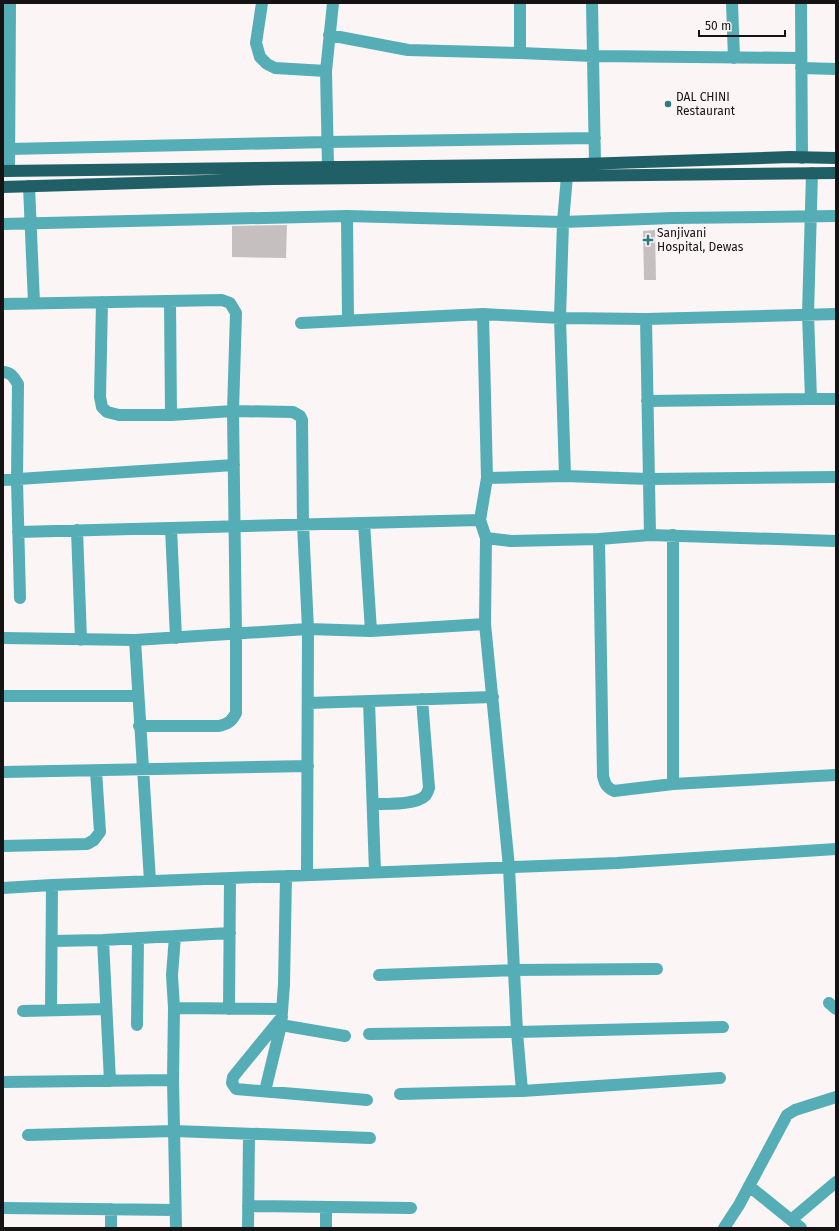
<svg xmlns="http://www.w3.org/2000/svg" width="839" height="1231" viewBox="0 0 839 1231" font-family="'Fira Sans',sans-serif">
  <style>
    .building { fill: #c6bfc0 }
    .lines { fill: none; stroke-linecap: round; stroke-linejoin: round }
    .street { stroke: #55adb6; stroke-width: 12 }
    .primary { stroke: #1f5f65; stroke-width: 12 }
    .poi-dot { fill: #317980; stroke: #fcf5f6; stroke-width: 1.5 }
    .labels { text-anchor: middle; stroke-width: 3.5; stroke-linejoin: round; paint-order: stroke }
    .poi-label { font-size: 12px; fill: #161314; stroke: #fcf5f6; text-anchor: start }
  </style>
  <rect width="100%" height="100%" fill="#fcf5f6"/>
  <!-- building -->
  <path class="building" d="M287,225L286,258L232,257V226Z
    M655,230L656,280H644L643,231Z"/>
  <g class="lines">
    <!-- street -->
    <path class="street" d="M262,3L256,43L260,57L267,64L275,68L326,71
      M520,3V53L593,56L801,58
      M592,3L595,163
      M732,3L734,58
      M801,3L802,158
      M329,35L408,50L520,53
      M801,68L836,69
      M9,149L328,142L595,138
      M328,166L326,71L333,3
      M9,171L10,3
      M812,173L808,314L811,399H836
      M29,186L34,303
      M347,216L348,321
      M3,224L347,216L563,222L673,218L836,216
      M170,301L171,415
      M102,302L100,397L102,407L107,412L119,415H171L233,411L293,412L300,416L302,420L303,525L308,629L307,875
      M3,304L222,300L230,303L236,313L233,411L236,634V713C232,721 228,724 219,726H139
      M646,319L650,535L836,541
      M301,323L483,314L560,318L646,319L836,314
      M3,372C11,372 14,378 18,384L17,480L20,598
      M647,401L811,399
      M565,476L560,318L563,222L567,176
      M487,478L565,476L649,479L836,477
      M3,480L234,465
      M480,520L487,478L483,314
      M364,523L371,631
      M171,528L176,638
      M77,530L81,640
      M18,532L480,520L486,538L511,541L599,539
      M650,535L599,539L603,776C605,784 606,787 614,791L673,784L836,775
      M486,538L485,624L509,867L517,1032L522,1091
      M3,638L135,640L308,629L371,631L485,624
      M135,640L150,881
      M3,696H138
      M369,701L375,872
      M308,703L493,697
      M3,772L308,766
      M673,784V535
      M373,804C386,804 416,805 425,796C427,794 428,791 429,788L422,699
      M3,846L87,844L94,840L100,832L96,771
      M3,888L52,885L617,863L836,849
      M175,936L172,975L174,1008L282,1009
      M103,940L110,1081
      M52,941L103,940L230,933
      M379,975L514,970L657,969
      M829,1003L836,1009
      M174,1008L173,1080L176,1228
      M229,1009L230,878
      M51,1010L52,885
      M23,1011L106,1009
      M282,1017L233,1077L232,1083L236,1089L367,1100
      M137,1025L138,938
      M281,1025L345,1036
      M369,1034L517,1032L723,1027
      M3,1082L173,1080
      M265,1091L281,1025L284,984L286,876
      M400,1094L522,1091L720,1078
      M28,1135L174,1131L370,1138
      M749,1186L801,1228
      M248,1206L411,1208
      M3,1208L175,1210
      M791,1220L836,1182
      M111,1228V1209
      M248,1228L249,1134
      M326,1228V1208
      M724,1228L739,1205L787,1115L795,1110L836,1097"/>
    <!-- primary -->
    <path class="primary" d="M3,171L583,164L790,157L836,158
      M3,187L273,179L836,173"/>
  </g>
  <!-- markers -->
  <g class="poi-dot">
    <circle cx="668" cy="104" r="4"/>
    <path d="M646 234h4v4h4v4h-4v4h-4v-4h-4v-4h4z"/>
  </g>
  <g class="labels">
    <!-- poi labels -->
    <g class="poi-label">
      <text x="676" y="101">DAL CHINI<tspan x="676" dy="14">Restaurant</tspan></text>
      <text x="657" y="237">Sanjivani<tspan x="657" dy="14">Hospital, Dewas</tspan></text>
    </g>
  </g>
  <!-- border -->
  <rect width="839" height="1231" fill="none" stroke="#161314" stroke-width="8"/>
  <!-- scale -->
  <path d="M699 30v6h86v-6" fill="none" stroke="#161314" stroke-width="2"/>
  <text x="705" y="30" font-size="12" fill="#161314" stroke="#fcf5f6" stroke-width="3" paint-order="stroke">50 m</text>
</svg>
